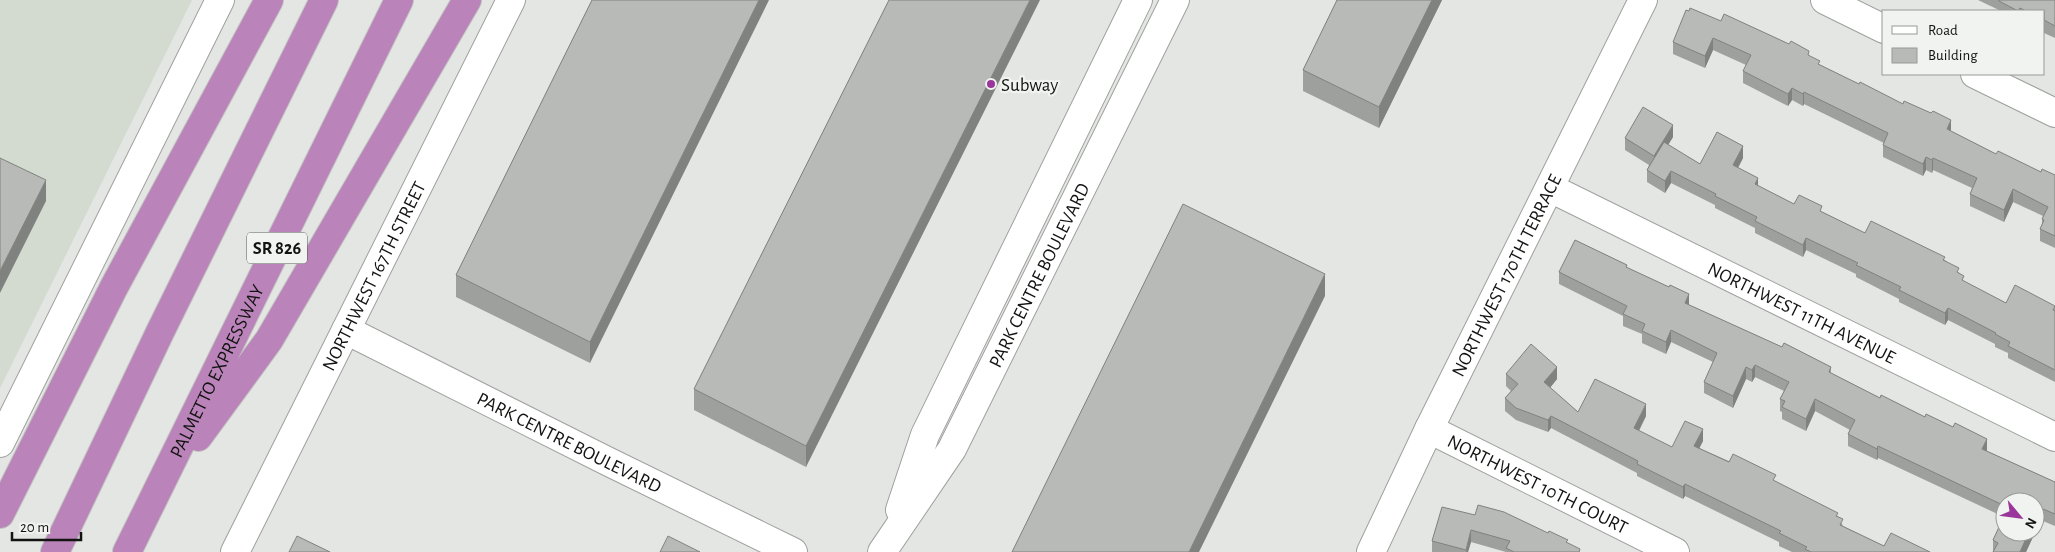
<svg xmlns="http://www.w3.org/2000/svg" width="2055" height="552" viewBox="0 0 2055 552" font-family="'Alegreya Sans',sans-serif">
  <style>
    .built { fill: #d3dad0 }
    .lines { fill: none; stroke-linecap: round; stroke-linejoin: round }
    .minor-casing { stroke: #9ea19d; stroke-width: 30 }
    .highway-casing { stroke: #c2c2c1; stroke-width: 30 }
    .minor { stroke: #fff; stroke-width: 28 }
    .highway { stroke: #ba83b9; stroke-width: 28 }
    .wall { fill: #9da09d; fill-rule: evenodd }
    .shaded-wall { fill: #80827f }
    .building { fill: #b7bab6; stroke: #80827f }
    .poi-dot { fill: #9a369b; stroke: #f0f3ef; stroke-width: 2 }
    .labels { text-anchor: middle; stroke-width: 4.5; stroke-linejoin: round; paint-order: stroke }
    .shield { fill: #f0f3ef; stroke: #555754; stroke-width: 1 }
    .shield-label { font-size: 18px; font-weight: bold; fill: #131412 }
    .poi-label { font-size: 19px; fill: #131412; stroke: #f0f3ef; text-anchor: start }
    .street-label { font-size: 19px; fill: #131412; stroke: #f0f3ef }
  </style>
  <rect width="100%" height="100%" fill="#e3e6e2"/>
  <!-- built -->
  <path class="built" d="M0,0H192L0,388Z"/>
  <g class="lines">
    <defs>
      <g id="minor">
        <path d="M1825,0L1884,29"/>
        <path d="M1975,74L2055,113"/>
        <path id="s1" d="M1550,188L2055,437"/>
        <path id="s2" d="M346,330L609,462L793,552"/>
        <path id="s3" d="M1429,429L1675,552"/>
        <path d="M0,443L220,0"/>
        <path d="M900,510L925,435L1138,0"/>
        <path id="s4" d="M235,552L511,0"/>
        <path id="s5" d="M882,552L952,449L1175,0"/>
        <path id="s6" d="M1371,552L1429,429L1643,0"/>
      </g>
      <g id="highway">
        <path d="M198,437L269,340L467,0"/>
        <path d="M0,514L114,287L269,0"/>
        <path d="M55,552L161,330L324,0"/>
        <path id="s7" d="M127,552L399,0"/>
      </g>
    </defs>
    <!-- minor casing -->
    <use href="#minor" class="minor-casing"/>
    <!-- highway casing -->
    <use href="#highway" class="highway-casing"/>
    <!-- minor -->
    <use href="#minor" class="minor"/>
    <!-- highway -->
    <use href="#highway" class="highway"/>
  </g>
  <!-- wall -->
  <path class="wall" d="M592,0L590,363L456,297V275Z
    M889,0L806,467L694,410V389Z
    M1337,0H1442L1379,128L1303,91V70Z
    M1978,0H2055V38L2044,33V11H1999V10Z
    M1721,21L1809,56L1820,65L1996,154L2041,172L2055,175V248L2040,241V229L2042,225V219L2043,216L2013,202L2004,222L1970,206V194L1972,188L1933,170L1932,173L1926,170L1923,176L1883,157V145L1884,143L1804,104L1803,106L1792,100L1788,106L1743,83V71L1746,65L1713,50L1705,68L1673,54V42Z
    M1673,137L1668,145L1700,164L1743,158L1738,168L1758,186L1794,204L1822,212L1865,233L1945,260L1959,273L1964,282L2006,303L2055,306V382L2008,358V353L1995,347V344L1948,320L1945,325L1899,302V299L1856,277V274L1806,250L1803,257L1755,233V228L1715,208V205L1671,183L1665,193L1647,182V170L1649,165L1625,150V138Z
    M1575,240L1627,265V268L1669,287L1670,285L1689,294V305L1782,347L1784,343L1831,367V373L1880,398L1881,395L1925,417L1926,414L1953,427L1955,423L1987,439V451L2055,482V526L2043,521L2041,525L2039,524L2026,552H1993V540L2004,517L1878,458L1877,460L1848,446V434L1850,430L1815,411L1806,431L1782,419V412L1780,411V399L1784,391L1755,377L1752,382L1746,379L1733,408L1704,393V382L1713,362L1671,342L1666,354L1642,343V334L1623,326V316L1559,284V272ZM2005,502H2035V532H2005Z
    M1506,374L1557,379L1550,388L1578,412L1646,416L1639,431L1672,447L1703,441L1699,448L1776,482L1838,516L1843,526L1884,546L1930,552H1792L1779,546V542L1685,496L1683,499L1637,476V473L1551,428L1548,432L1516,420L1505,411V398L1511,391L1506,386Z
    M1442,507L1568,543L1580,552H1506L1471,542L1468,552H1432V541Z"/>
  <!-- shaded-wall -->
  <path class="shaded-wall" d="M759,0H769L590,363V342Z
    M1030,0H1040L806,467V446Z
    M1432,0H1442L1379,128V107Z
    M1713,38V50L1705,68V56Z
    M1792,88V100L1788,106V94Z
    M1804,92V104L1803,106V94Z
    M1951,120V132L1947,129Z
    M1673,125V137L1654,168V156Z
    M1743,146V158L1733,177V165Z
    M1926,157V170L1923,176V164Z
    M1933,158V170L1932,173V160Z
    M1671,171V183L1665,193V181Z
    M1758,178V190L1755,184Z
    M46,180V201L0,293V271Z
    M2013,189V202L2004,222V210Z
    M1806,238V250L1803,257V245Z
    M1325,274V296L1199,552H1189Z
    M1689,294V306L1685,303Z
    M1948,308V320L1945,325V313Z
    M1671,330V342L1666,354V342Z
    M1755,365V377L1752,382V370Z
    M1557,367V379L1544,395V382Z
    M1746,367V379L1733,408V396Z
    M1815,399V411L1806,431V419Z
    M1646,404V416L1634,440V428Z
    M1551,416V428L1548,432V420Z
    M1703,429V441L1694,459V446Z
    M1987,439V451L1982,461V449Z
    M1878,446V458L1877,460V449Z
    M1685,484V496L1683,499V487Z
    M2043,509V521L2041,525V513Z
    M2039,512V524L2026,552H2020L2029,532H2035V520Z
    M1471,530V542L1468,552H1466Z"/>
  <!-- building -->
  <path class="building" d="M592,0H759L590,342L456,275Z
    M889,0H1030L806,446L694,389Z
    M1337,0H1432L1379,107L1303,70Z
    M1999,0H2055V26L2044,20V11H2026L2020,8L2018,11L1999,1Z
    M1690,8L1721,21L1724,14L1789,44L1791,41L1809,51L1808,55L1820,61L1818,64L1859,84L1860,82L1903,104L1904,101L1931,113L1933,111L1951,120L1947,129L1996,154L1998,151L2041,172L2042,169L2055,175V236L2040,229L2044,220L2042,219L2048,207L2013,189L2004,210L1970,194L1977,178L1933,158L1932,160L1926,157L1923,164L1883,145L1888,133L1804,92L1803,94L1792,88L1788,94L1743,71L1751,55L1713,38L1705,56L1673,42L1686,10L1689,11Z
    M1643,107L1673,125L1654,156L1625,138Z
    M1717,132L1743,146L1733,165L1758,178L1755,184L1794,204L1799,195L1822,206L1820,211L1865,233L1871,221L1945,257L1943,260L1959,268L1957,272L1964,276L1962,280L2006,303L2015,285L2055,306L2053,310L2055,311V370L2008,346L2010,342L1995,334L1996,333L1948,308L1945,313L1899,290L1901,287L1856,265L1858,263L1806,238L1803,245L1755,221L1757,217L1715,196L1716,194L1671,171L1665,181L1647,170L1664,142L1700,164Z
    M0,158L46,180L0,271Z
    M1183,204L1325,274L1189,552H1012Z
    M1575,240L1627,265L1626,267L1669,287L1670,285L1689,294L1685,303L1782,347L1784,343L1831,367L1829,372L1880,398L1881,395L1925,417L1926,414L1953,427L1955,423L1987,439L1982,449L2055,482V514L2043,509L2041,513L2039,512L2035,520V502H2005V506L1878,446L1877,449L1848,434L1855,420L1815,399L1806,419L1782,407L1785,401L1780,399L1789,382L1755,365L1752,370L1746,367L1733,396L1704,382L1717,353L1671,330L1666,342L1642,331L1645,324L1623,314L1627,306L1559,272Z
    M1531,344L1557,367L1544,382L1578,412L1595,379L1646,404L1634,428L1672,447L1685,421L1703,429L1694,446L1729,462L1733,454L1776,475L1773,480L1838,513L1836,516L1843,519L1840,525L1884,546L1891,533L1930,552H1811L1805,549L1807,547L1779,533L1781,531L1685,484L1683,487L1637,464L1638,461L1551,416L1548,420L1516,408L1505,398L1518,384L1506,374Z
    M1478,505L1504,512L1548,533L1549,531L1568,540L1566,542L1580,549L1579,552H1514L1506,548L1510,541L1471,530L1466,550L1432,541L1442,507L1475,515Z
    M2005,514V532H2029L2020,552H1993L1998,543L1993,540Z
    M297,536L330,552H289Z
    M668,536L700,552H660Z"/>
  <!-- markers -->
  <circle class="poi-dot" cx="991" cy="84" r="5"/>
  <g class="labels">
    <!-- shield labels -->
    <rect class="shield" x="247" y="232.5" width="60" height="31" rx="4"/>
    <g class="shield-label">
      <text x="277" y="254">SR 826</text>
    </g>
    <!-- poi labels -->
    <g class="poi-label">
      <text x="1001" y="91">Subway</text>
    </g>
    <!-- street labels -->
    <g class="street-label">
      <text dy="7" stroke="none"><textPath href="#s5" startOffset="319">PARK CENTRE BOULEVARD</textPath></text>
      <text dy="7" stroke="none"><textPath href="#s6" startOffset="308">NORTHWEST 170TH TERRACE</textPath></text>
      <text dy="7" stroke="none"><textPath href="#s4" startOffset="309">NORTHWEST 167TH STREET</textPath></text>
      <text dy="7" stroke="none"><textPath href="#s1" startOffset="281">NORTHWEST 11TH AVENUE</textPath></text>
      <text dy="7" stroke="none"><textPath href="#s7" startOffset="202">PALMETTO EXPRESSWAY</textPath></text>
      <text dy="7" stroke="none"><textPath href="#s2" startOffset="250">PARK CENTRE BOULEVARD</textPath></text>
      <text dy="7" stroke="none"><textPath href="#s3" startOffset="122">NORTHWEST 10TH COURT</textPath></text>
    </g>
  </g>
  <!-- legend -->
  <rect x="1882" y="10" width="162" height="65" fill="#f0f3ef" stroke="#989a97"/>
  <rect x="1892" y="26" width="25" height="8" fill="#ffffff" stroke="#989a97"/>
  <text x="1928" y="35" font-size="15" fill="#131412">Road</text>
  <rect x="1892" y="48" width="25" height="15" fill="#b7bab6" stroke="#989a97"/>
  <text x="1928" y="60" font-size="15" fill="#131412">Building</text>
  <!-- north arrow -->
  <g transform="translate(2020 517) rotate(119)"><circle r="24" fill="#f0f3ef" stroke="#989a97"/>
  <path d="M0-4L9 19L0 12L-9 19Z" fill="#9a369b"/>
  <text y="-8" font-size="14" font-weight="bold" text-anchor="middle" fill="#131412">N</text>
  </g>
  <!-- scale -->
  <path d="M12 532v8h69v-8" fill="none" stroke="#131412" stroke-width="2.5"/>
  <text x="20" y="532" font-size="15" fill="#131412" stroke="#f0f3ef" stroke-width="4" paint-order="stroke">20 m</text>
</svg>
